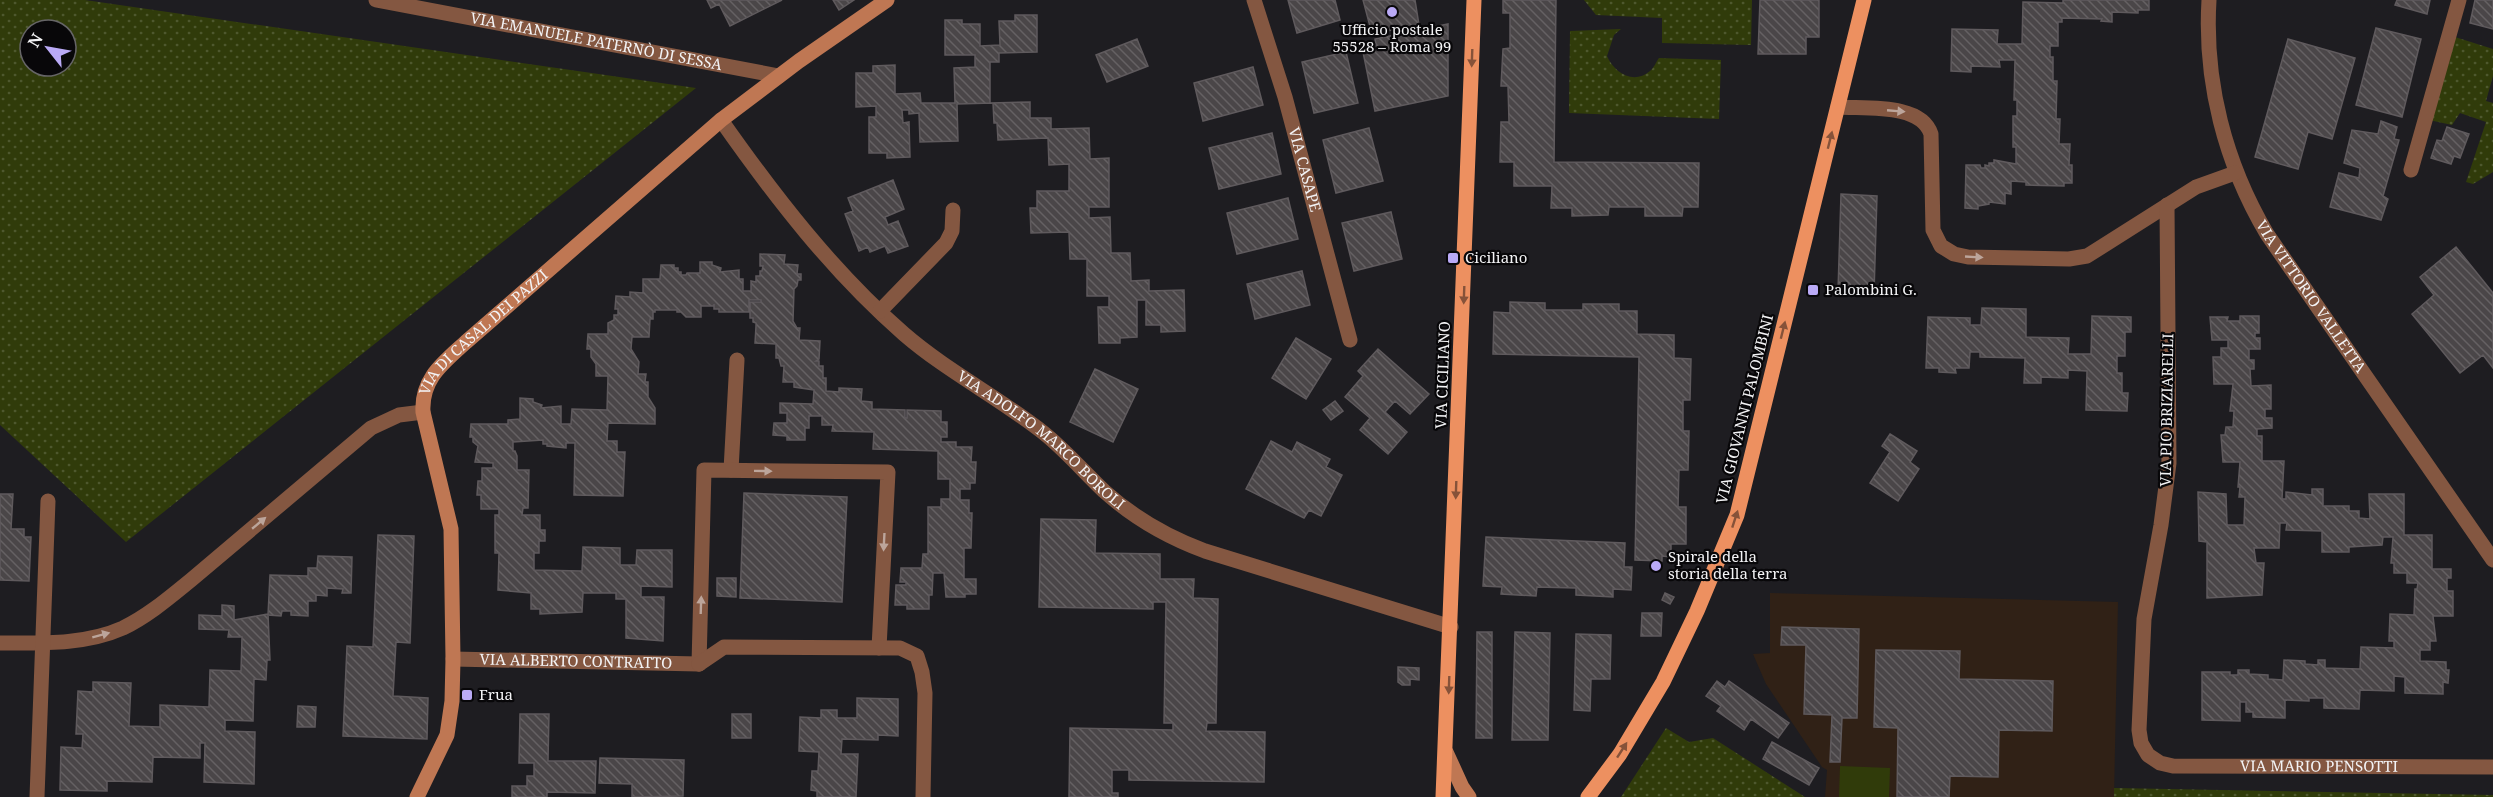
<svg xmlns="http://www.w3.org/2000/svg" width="2493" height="797" viewBox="0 0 2493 797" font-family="'Noto Serif',serif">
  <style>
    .education { fill: #302116 }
    .green { fill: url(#green-dots); fill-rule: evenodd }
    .pitch { fill: #303b0a }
    .building { fill: url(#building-back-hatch); stroke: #5f5a5d; stroke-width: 1.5 }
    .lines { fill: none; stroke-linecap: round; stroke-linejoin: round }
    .street { stroke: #845741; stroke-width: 15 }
    .secondary { stroke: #bf7753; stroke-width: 15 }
    .primary { stroke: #ed9060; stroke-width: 15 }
    .oneway { fill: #865239 }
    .oneway2 { fill: #bca59b }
    .poi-dot { fill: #baaaf6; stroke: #080709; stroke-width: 2 }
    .labels { text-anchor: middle; stroke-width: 4.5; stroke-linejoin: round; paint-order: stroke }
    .poi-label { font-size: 15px; fill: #f3f3f5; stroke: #080709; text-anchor: start }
    .street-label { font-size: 15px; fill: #f3f3f5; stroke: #080709 }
  </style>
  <defs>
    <pattern id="green-dots" width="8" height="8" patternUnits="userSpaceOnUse" patternTransform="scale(1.5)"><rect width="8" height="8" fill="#303b0a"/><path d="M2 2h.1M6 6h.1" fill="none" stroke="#4e582e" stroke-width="1.8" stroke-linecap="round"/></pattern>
    <pattern id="building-back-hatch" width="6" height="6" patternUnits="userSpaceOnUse" patternTransform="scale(1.5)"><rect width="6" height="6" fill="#4a4648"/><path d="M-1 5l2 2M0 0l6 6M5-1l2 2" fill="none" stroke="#656163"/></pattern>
  </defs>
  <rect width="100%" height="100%" fill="#1e1d21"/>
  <!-- education -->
  <path class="education" d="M1770,593L2118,602L2114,797H1825L1827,770L1822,767L1766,684L1753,654L1770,653Z"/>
  <!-- green -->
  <path class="green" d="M0,0H85L696,88L126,542L0,425ZM30,30H66V66H30Z
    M1584,0H1752L1751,45L1662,43V18L1596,15Z
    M1621,29L1614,35L1607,56C1614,73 1634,85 1650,71C1654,68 1656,62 1659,58L1721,60L1719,119L1569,113L1570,31Z
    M2455,37L2493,49V76L2486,101L2493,103V172L2473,184L2466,182L2486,122L2460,113L2452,125L2429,120Z
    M1666,728L1689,742L1713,738L1805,797H1621Z
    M2114,788L2493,795V797H2114Z"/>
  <!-- pitch -->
  <path class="pitch" d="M1840,766L1890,768L1889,797H1839Z"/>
  <!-- building -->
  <path class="building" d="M707,0H782L730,26L719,4L711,8Z
    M833,0H854L839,10Z
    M1288,0H1335L1340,20L1297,33Z
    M1363,0H1415L1419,25L1372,34Z
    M1503,0H1556L1554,162L1699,163L1698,207H1683L1682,216H1645V207H1609L1608,215L1572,216V208H1551L1552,186H1514V162H1500L1501,122H1509L1508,86H1501L1503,49L1510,48V13H1503Z
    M1760,0H1819V37H1806V54H1758Z
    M2063,0H2149V10H2138V13L2112,12V22L2101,21L2102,19L2062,18V22H2058V46H2050V57H2053V81H2057L2056,119H2060L2059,144H2070L2069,165H2072V183H2064V186L2026,185V182L2011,181V194L2005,193V204L1989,202V204L1978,206V209L1965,208L1966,165H1980L1981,168H1985V165L1989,166V163H1994V160L2016,164V147H2013V116H2017V100H2014L2015,60H1999L2000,67L1971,66V72L1951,71L1952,29L1998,30L1997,44H2022L2023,2L2063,3Z
    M2397,0H2430L2427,14L2395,5Z
    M2475,0H2493V29L2470,23Z
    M1015,15H1037V52L999,53V62H990V103L1030,102V118H1051V129L1089,128L1090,159L1109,158V207H1089V218L1110,217L1111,253H1130L1131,281L1149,280V291L1184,290L1185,331L1161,332V325H1146V300H1137V337L1120,338V343H1099L1098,307H1109V296H1087V259H1070L1069,232L1031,233L1030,208H1037V191H1069V164L1049,165L1048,138L998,140L997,123H994L993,103L957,104L958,141L920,142L919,113L909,114V110H902L903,123L909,122L910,157L887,158V153H869V117H876V106L856,107V73H873V66L895,65V94L920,93L921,103H955L954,68L975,67V55H945V20H962V24H980V46L1000,45L999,21H1015Z
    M1448,24V96L1375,111L1363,52L1377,49L1375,39Z
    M2376,28L2421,39L2402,117L2356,105Z
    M1137,39L1148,66L1107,82L1096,55Z
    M2288,39L2355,58L2332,139L2308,132L2298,169L2255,157Z
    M1346,52L1358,103L1314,113L1302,62Z
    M1253,67L1263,105L1203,121L1194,83Z
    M2381,121L2397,127L2394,139L2399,140L2383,196L2388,199L2381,220L2330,207L2339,173L2359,178L2360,168L2344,163L2352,130L2378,134Z
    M2447,127L2469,134L2460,158L2454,156L2451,164L2431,158L2437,140L2442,141Z
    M1369,128L1383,181L1336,193L1323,140Z
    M1272,133L1281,174L1219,189L1209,148Z
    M893,180L904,209L885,217L888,225L898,221L908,246L888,253L885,246L870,252L868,247L859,251L845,214L853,211L848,198Z
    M1841,194L1877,196L1874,293L1838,291Z
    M1288,198L1298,239L1237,254L1227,213Z
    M1391,212L1402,259L1354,271L1342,223Z
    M2456,247L2493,293V368L2483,355L2460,373L2412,314L2434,295L2420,277Z
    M760,254L785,255L784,264L798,265L797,274H801V280H798L797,286L794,289L793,321L797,328H800L799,340L820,341L819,359L816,361H819V366H823V378H826V391L839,392V388L862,389L861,401L872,402V409L905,410V418H907V410L941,411V422H947V437H941V442H956V447H972L971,462H976L975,483H970V489H960V500H969V513H972L971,548H964V579H976V594H965V597H946L944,573H933L932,595H929V609H907V605H895L896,585H906V582H900L901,568H922L923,554H928V507H941V499H950V479H938V451L873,449L874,432L832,431L833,425H822V416H809V428H805V440H787V436L773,435L774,423H787V413H780V403L813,404L814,390L794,387V382H783L784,366H781L779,358H776V344L755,343L756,326V323L753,322V318H750V302H761V300H749V312H719V309H714V304V306H701V317H686L681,312H677V310H655V312H653V319H650L649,337H632L631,349L639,362L638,374H646L645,382H648V397L655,408V424L608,423L607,441H617V452H625L623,496L574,495L575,443H566V448L547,446V444H543V440L513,442V451H515L517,456V470H529L528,508H523L522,515H540V530H545V541H539V553H534V570L582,571L583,547L620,548V565H636L637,550H672V587L641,586V597H664L663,641L626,638V599H616V593H583L582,612L540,614V609H531V593L498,590L499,553H495V515H499V509H481V495H477L478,481H482V468H493V463L475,462L478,446L473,442V437H470L471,424H508V420L520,419V398L533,399V402L542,405L541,408L561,406V424H571L572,409L607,410L608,376H596V364L591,357V349H587L588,334H608V323L614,320V315H618V309H615L616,296L630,297V292L643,293V279H660L661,265H674V268H678V272H681V275H686L687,273H700V262H712V265L721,268L720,272L739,270V279H743V291H751V281L756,282V276H760V271H762L763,266H760Z
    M1302,271L1310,305L1255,319L1247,284Z
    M1510,302L1545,303V310H1583V304H1619V311H1637V334L1674,335V358L1691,359L1690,400H1683V431H1689L1688,470H1679L1678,507H1686V544H1671V557L1662,556V561L1635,560L1639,357L1493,354L1494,312L1510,313Z
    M1982,308L2026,309V337L2069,338L2068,354H2091L2092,316L2131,317V332H2125V356H2117V373H2122V393H2128L2127,411L2086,410L2087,371L2068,370V378L2041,377V383H2024L2025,358L1980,357V352H1970L1969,368H1955L1956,373L1939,372V368H1926L1928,317L1970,318V325H1981Z
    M2240,316H2259V333H2255V338H2260V349H2249V360H2254V369H2250L2251,386L2271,385V409H2265V418H2272V428L2257,429V436H2262V461H2284L2282,499H2286V492L2312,495V489H2323V506H2349V511H2359V518L2370,519L2369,494H2404V535H2432V569H2451V578H2447V591H2453V616H2433L2436,641H2430V650H2420V661L2446,662V670H2449L2448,683L2443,682V694L2405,693V677L2394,676V691L2360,690L2359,709L2324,708V698H2309V701L2285,700V718L2253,717V712H2246V702H2240V721L2202,720V672H2230V675H2238V670H2249V674L2268,675V679L2283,680L2284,660L2305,661V664L2318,665V660H2325V668L2360,669L2361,647L2394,648V641H2389L2390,614L2414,615L2415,589H2417L2418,583H2407V573H2394V563H2391L2393,537H2383L2382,545L2349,547V552H2322V531L2286,530L2287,523H2280L2279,548H2254L2256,563H2264L2262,595L2207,598V542L2199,541L2198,492L2226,494L2227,525H2244L2245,497H2239L2240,487H2238L2240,462H2223L2221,435H2225L2226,427H2233L2234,411H2230L2233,384H2214L2213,357H2221V348H2228V340H2212L2210,317H2228L2227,321H2240Z
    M1296,338L1331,359L1306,399L1272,378Z
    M1378,349L1429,394L1410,414L1395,401L1385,412L1407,432L1388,454L1360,430L1370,418L1345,397L1363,376L1358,371Z
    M1095,369L1138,389L1113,442L1070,422Z
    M1335,401L1343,411L1331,420L1323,410Z
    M1890,434L1917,451L1910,462L1919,469L1898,501L1870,483L1890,452L1882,446Z
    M1271,441L1292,452L1297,442L1330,459L1326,467L1342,475L1321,516L1309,510L1304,518L1246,489Z
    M744,493L847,497L842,602L740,598Z
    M0,494H13L11,529H24V537H31L29,581L0,580Z
    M1041,519L1096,520L1095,553L1160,554V579H1194L1193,598L1218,599L1216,723H1207L1206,731L1265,732L1264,782L1129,780V770H1112V793H1118V797H1069L1070,728L1173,730V723H1164L1166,602H1153V609L1039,607Z
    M378,535L414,536L410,643L396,642L393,696L428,698L427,739L343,736L347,646L373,647Z
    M1486,537L1625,543L1624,567H1632L1631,590L1613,589V597L1576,595V588L1537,587L1536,596L1501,594L1502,587L1483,586Z
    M318,556L352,557L351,593H342L343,589L327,588V596L316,595V601H308V616L291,615V611H282L281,616L268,615L270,575L308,576V568H317Z
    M717,578H736V597L717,596Z
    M1665,593L1674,597L1670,604L1662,600Z
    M222,605L234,606V620L268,614L270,660H267L266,680L254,679L253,721L225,720V731L255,732L254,784L204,782L205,743H200V758L153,757L152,782L107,781V791L60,790L61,747L82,748L83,734H76L78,691L93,692V682L131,683L129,726L160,727V705L209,707L210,670L241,671L242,637H228L229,630L199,629V615L222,616Z
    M1642,613H1662L1661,636H1641Z
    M1782,627L1859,629L1857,718H1842L1840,762H1830L1832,715L1804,714L1806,645H1781Z
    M1477,632H1492V738H1476Z
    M1515,632L1550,633L1548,740H1512Z
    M1576,634L1611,635L1610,679H1591L1590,711L1574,710Z
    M1876,650L1960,651L1959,679L2053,681L2052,731L1999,730L1998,777L1950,776L1949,797H1897L1898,728L1874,727Z
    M1398,667L1419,668V680L1410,679V685H1402L1398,682Z
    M1717,681L1725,687L1729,681L1789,723L1778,738L1751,719L1744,730L1717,711L1721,706L1706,696Z
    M857,698L898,699V736L878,735V740L842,739L841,754H858L856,797H817V791L811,790L812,771H818L819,752L799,751L800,717L821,718V710H837V718H857Z
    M298,706L316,707L315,727H297Z
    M520,714H549L548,761H596L595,793L547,792V797H512V786H527V776H534V763H519Z
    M732,714H751V738H732Z
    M1772,742L1819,768L1809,785L1763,759Z
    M600,758L684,760L683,796L632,797V784L599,783Z"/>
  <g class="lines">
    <!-- street -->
    <g class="street">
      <path id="s1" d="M376,0L779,76"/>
      <path id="s2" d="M1254,0L1285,97L1350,340"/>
      <path id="s3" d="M2209,0C2204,82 2225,163 2267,234L2493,560"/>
      <path d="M1838,107C1866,109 1921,103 1931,134L1933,230L1941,246L1954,254L1968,257L2069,259L2087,256L2196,187L2235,173"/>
      <path id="s4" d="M721,120C775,197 833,272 904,334C948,372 1000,398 1045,434C1066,451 1084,472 1104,491C1134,518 1167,537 1205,551L1451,627"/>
      <path d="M2411,170L2459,0"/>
      <path id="s5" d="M2167,205L2169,463L2161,525L2144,619L2139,730L2141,743L2148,755L2160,763L2173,766L2493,767"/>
      <path d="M880,311L946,243L952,231L953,210"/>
      <path d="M731,470L737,360"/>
      <path d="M0,643C41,643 85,645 123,628C148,616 170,597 191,580L371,428L399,415L423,412"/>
      <path id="s6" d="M453,659L699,664"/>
      <path d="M699,664L704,470L888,472L879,648"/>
      <path d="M699,664L724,647L900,648L917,656L922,672L925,693L923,797"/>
      <path d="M37,797L48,501"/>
    </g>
    <!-- secondary -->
    <g class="secondary">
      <path d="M1446,752L1462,787L1469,797"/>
      <path id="s7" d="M417,797L447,735L452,701L453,659L451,529L423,412C421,379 443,363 466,342L721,120L799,61L887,0"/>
    </g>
    <!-- primary -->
    <path class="primary" d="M1443,797L1474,0
      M1588,797L1620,754L1663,682L1697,611L1737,515L1864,0"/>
  </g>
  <!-- one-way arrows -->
  <defs><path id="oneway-solid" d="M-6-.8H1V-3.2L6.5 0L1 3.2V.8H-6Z" transform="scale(1.5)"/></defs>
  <g class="oneway">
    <use href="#oneway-solid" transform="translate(1472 58) rotate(92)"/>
    <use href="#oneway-solid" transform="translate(1830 140) rotate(-76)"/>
    <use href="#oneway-solid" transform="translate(1464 295) rotate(92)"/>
    <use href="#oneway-solid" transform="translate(1783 330) rotate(-76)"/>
    <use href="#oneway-solid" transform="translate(1456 490) rotate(92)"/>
    <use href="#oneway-solid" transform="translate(1735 519) rotate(-72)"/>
    <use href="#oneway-solid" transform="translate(1449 685) rotate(92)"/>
    <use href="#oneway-solid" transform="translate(1622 750) rotate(-57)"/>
  </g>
  <g class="oneway2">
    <use href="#oneway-solid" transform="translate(1896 111) rotate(5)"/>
    <use href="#oneway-solid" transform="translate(1974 257) rotate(3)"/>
    <use href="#oneway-solid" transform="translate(763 471) rotate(1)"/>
    <use href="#oneway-solid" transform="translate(259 523) rotate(-40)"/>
    <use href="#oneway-solid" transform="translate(884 542) rotate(93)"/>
    <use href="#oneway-solid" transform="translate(701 605) rotate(-88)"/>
    <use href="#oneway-solid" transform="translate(101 635) rotate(-15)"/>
  </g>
  <!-- markers -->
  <g class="poi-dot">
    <circle cx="1392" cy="12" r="6"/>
    <rect x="1447" y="252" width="12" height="12" rx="3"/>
    <rect x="1807" y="284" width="12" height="12" rx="3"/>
    <circle cx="1656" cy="566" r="6"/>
    <rect x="461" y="689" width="12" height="12" rx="3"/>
  </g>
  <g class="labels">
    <!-- poi labels -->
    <g class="poi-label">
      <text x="1392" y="35" text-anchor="middle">Ufficio postale<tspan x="1392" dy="17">55528 – Roma 99</tspan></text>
      <text x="1465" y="263">Ciciliano</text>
      <text x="1825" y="295">Palombini G.</text>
      <text x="1668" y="562">Spirale della<tspan x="1668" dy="17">storia della terra</tspan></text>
      <text x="479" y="700">Frua</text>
    </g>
    <!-- street labels -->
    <g class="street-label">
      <text dy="5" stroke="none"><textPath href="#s1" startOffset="224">VIA EMANUELE PATERNÒ DI SESSA</textPath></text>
      <text dy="5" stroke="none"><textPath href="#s2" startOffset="177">VIA CASAPE</textPath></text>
      <text dy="5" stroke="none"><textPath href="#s3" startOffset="321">VIA VITTORIO VALLETTA</textPath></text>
      <text dy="5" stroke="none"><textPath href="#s7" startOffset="500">VIA DI CASAL DEI PAZZI</textPath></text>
      <text transform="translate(1443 375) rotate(-88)" y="5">VIA CICILIANO</text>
      <text transform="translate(1745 409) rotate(-76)" y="5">VIA GIOVANNI PALOMBINI</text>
      <text transform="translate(2167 410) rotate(-89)" y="5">VIA PIO BRIZIARELLI</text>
      <text dy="5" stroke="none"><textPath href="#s4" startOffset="456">VIA ADOLFO MARCO BOROLI</textPath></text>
      <text dy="5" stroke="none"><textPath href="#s6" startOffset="123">VIA ALBERTO CONTRATTO</textPath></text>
      <text dy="5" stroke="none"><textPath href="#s5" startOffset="728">VIA MARIO PENSOTTI</textPath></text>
    </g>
  </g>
  <!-- north arrow -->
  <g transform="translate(48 48) rotate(301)"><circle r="28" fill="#080709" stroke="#666567" stroke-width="1.5"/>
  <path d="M0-4.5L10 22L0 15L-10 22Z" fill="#baaaf6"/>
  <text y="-9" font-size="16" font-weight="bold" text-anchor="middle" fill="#f3f3f5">N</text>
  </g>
</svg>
